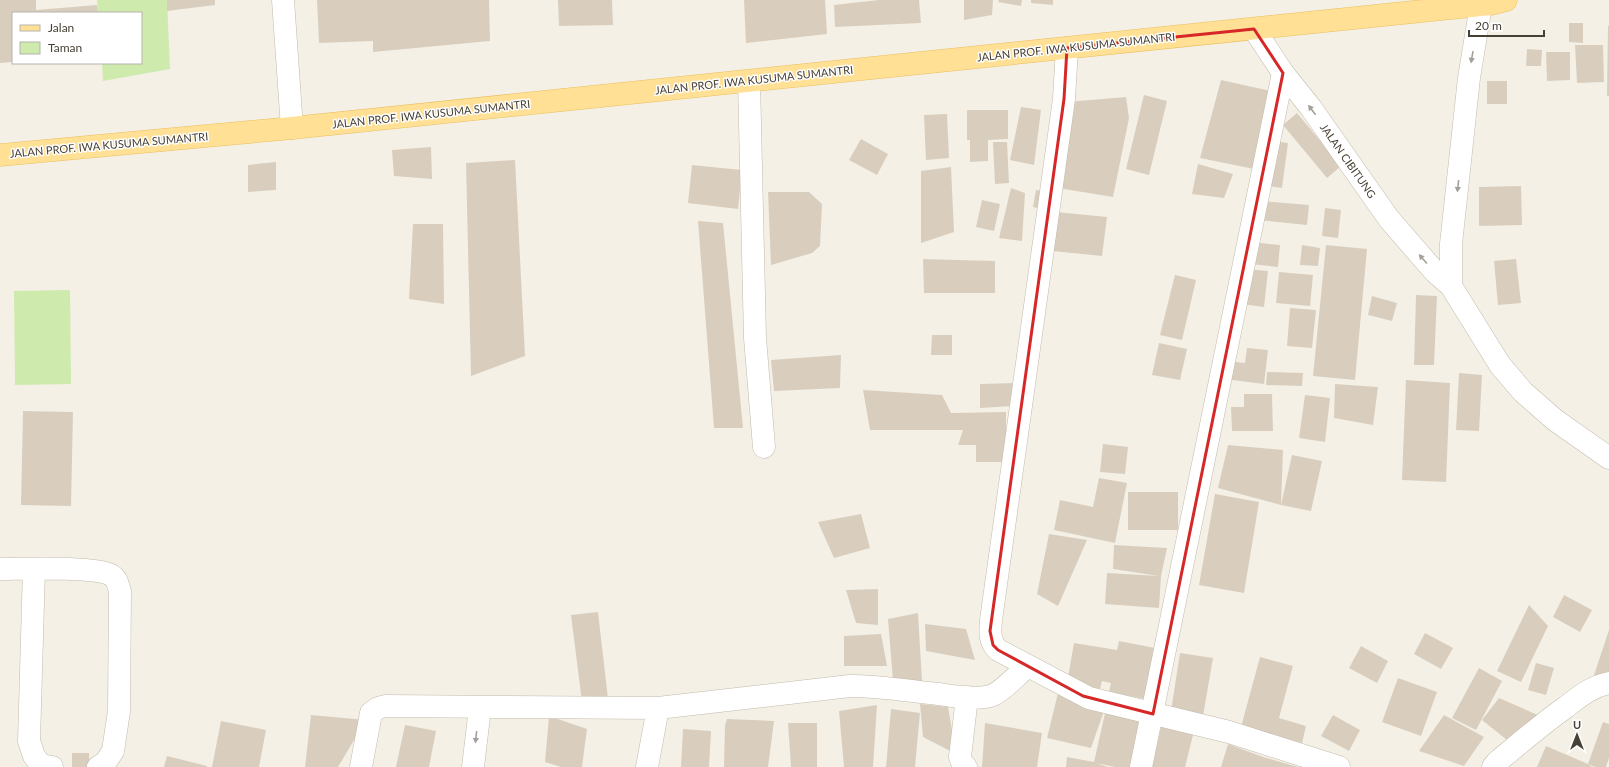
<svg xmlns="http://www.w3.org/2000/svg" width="1609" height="767" viewBox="0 0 1609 767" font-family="Lato,sans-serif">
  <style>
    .green { fill: #cfeaad }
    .building { fill: #d9cebe }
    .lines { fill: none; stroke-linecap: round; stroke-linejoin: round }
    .minor-casing { stroke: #c3baab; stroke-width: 23 }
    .major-casing { stroke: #e9bf5f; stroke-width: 23 }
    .minor { stroke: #fff; stroke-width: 22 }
    .major { stroke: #ffe094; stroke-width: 22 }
    .oneway { fill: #a3a09a }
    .marked { fill: none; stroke: #d62828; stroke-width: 3; stroke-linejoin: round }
    .labels { text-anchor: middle; stroke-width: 3; stroke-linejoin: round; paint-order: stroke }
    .street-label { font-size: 11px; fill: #474035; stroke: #fff }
  </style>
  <rect width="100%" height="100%" fill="#f4f0e6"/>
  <!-- green -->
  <path class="green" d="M97,0H167L170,69L103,81L102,63H141V13H98Z
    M70,290L71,384L15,385L14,291Z"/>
  <!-- building -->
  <path class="building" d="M0,0H36V10L97,5L98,13H13V62L0,63Z
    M167,0H215V5L167,11Z
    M317,0H489L490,41L373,52V41L319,43Z
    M558,0H612L613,25L559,26Z
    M744,0H825L827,34L746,43Z
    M879,0H919L921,23L835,27L834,5Z
    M964,0H993L992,15L964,20Z
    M999,0H1022L1021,6L998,2Z
    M1031,0H1053V5L1031,3Z
    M1569,23H1583V43L1569,42Z
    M1608,26H1609V96H1607Z
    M1575,45H1603L1604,82L1577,83Z
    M1527,49L1542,50L1541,66H1526Z
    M1546,52H1570V80L1547,81Z
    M1221,80L1275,92L1254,169L1200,158Z
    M1487,81H1507V104H1487Z
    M1144,95L1167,101L1149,175L1126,169Z
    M1126,97L1129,118L1113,197L1058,188L1067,102Z
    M1021,107L1041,110L1034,165L1010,160Z
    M967,110H1008V139L988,140V161L970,162V140H967Z
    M1297,113L1341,166L1327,178L1283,125Z
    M947,114L949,158L926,160L924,115Z
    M861,139L888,154L877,175L849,160Z
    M1273,141L1288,143L1282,188L1268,186Z
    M993,142H1007L1009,183L995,184Z
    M431,147L432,179L394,176L392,150Z
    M515,160L525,356L471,376L466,163Z
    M276,162V190L248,192V165Z
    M1198,164L1233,174L1224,198L1192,194Z
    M692,165L742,170L738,209L688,203Z
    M951,167L954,232L921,243V171Z
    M1521,186L1522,225L1479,226V187Z
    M1011,188L1025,193L1022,241L999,238Z
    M1036,190L1049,192L1046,210L1033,207Z
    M768,192H809L822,204L820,246L812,253L771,265Z
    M982,200L1000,204L994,231L976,227Z
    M1261,201L1309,205L1307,225L1259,220Z
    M1325,208L1341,210L1338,238L1322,236Z
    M1056,212L1107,217L1102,256L1052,251Z
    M698,221L723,223L743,428H714Z
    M413,224H443L444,304L409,299Z
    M1252,242L1280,245L1278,267L1250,264Z
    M1302,245L1320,248L1318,266L1300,265Z
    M1326,245L1367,249L1355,380L1313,376Z
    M923,259L995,261V293H924Z
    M1516,259L1521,303L1498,305L1494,261Z
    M1245,269L1268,271L1264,307L1241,304Z
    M1279,272L1313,275L1310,306L1276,303Z
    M1175,275L1196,280L1182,340L1160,335Z
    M1416,295L1437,296L1434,365H1414Z
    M1372,296L1397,303L1392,321L1368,315Z
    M1290,308L1316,310L1312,348L1287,346Z
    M932,335H952V355H931Z
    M1159,343L1187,349L1180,380L1152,375Z
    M1247,348L1268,350L1264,384L1224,379L1227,361L1245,363Z
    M841,355L840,388L774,391L771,360Z
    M1267,372L1303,373L1302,386L1266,385Z
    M1459,373L1482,375L1479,431L1456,430Z
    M1406,380L1450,383L1446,482L1402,480Z
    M1016,383L1013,406L980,408V384Z
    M1335,384L1378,387L1373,425L1334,418Z
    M863,390L942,395L951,413L1006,412V462H976V445H958L963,430H870Z
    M1244,394H1272L1273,431H1232L1231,407H1244Z
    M1305,395L1330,398L1325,442L1299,438Z
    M23,411L73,412L71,506L21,505Z
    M1103,444L1128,447L1125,474L1100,472Z
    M1228,445L1283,450L1281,505L1292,455L1322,461L1311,511L1281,505L1218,488Z
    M1099,478L1127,483L1115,543L1054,530L1060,500L1093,507Z
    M1128,492H1178V530H1128Z
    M1215,494L1259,502L1244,593L1199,585Z
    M861,514L870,548L834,558L818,522Z
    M1049,534L1087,540L1058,606L1037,594Z
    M1114,545L1167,548L1161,576L1159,608L1105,604L1107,573L1159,576L1113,569Z
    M878,589V625L856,623L846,590Z
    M1564,595L1592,610L1580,632L1553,617Z
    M1529,605L1548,626L1521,682L1497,671Z
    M598,612L608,699L582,702L571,615Z
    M918,613L922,681H893L888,619Z
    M925,624L966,629L975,660L926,651Z
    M1609,630V677L1592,681Z
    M1425,633L1453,648L1441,669L1414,654Z
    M881,634L887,666H844V636Z
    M1119,641L1155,648L1145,699L1109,692L1111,683L1102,681L1100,689L1067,683L1074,643L1117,650Z
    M1361,646L1388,661L1377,683L1349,668Z
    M1180,653L1213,658L1203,716L1171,711Z
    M1260,657L1293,666L1279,718L1306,726L1302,743L1241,727Z
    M1536,663L1554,668L1546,695L1528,690Z
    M1479,668L1502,681L1476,730L1452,718Z
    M1398,678L1437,692L1421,736L1382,722Z
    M1058,693L1105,708L1091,748L1047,738Z
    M1499,698L1540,716L1507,740L1482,720Z
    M920,704L948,707L956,754L923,737Z
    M877,705L873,767H844L839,711Z
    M891,709L920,713L915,767H886Z
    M1106,709L1148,718L1137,767H1115L1096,763L1108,767H1066L1067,757L1094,762Z
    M311,715L366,720L338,767H305Z
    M1333,715L1360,730L1349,751L1321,736Z
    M1444,715L1484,737L1464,766L1419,751Z
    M549,716L587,729L582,767H561L545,762Z
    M727,719L774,721L768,767H724L725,725Z
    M221,721L266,730L259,767H212Z
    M1603,722L1609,724V758L1606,767H1595L1588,764L1592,767H1537L1546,746L1588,764Z
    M788,723H817V767H791Z
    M985,723L1042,733L1037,767H982Z
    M1162,723L1194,731L1185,767H1152Z
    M405,725L436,731L429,767H396Z
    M683,729L711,731L709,767H681Z
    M1228,744L1263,757L1298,767H1221Z
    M72,753H89V767H72Z
    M167,756L207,766V767H164Z"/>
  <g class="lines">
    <defs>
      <path id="minor" d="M283,0L292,128
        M1254,29L1283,73L1311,108L1389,219L1435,272L1451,286L1500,365L1523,392L1555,420L1609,458
        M1067,48L1064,99L991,620C990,631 989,642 998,650L1089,698L1229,732L1339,767
        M749,81L755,338L764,447
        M1451,286V244L1469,78L1481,5
        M0,569C22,569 95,566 111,575C117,578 118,585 120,591L119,711L113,751L105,763L98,767
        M34,569L29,741L34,756L41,765L52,767
        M361,767L371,713L378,708L385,706L658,708L850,686C880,686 909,691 938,694C953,696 979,701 993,695C1004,690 1018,674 1028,666
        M473,767L480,708
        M647,767L658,708
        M966,767L963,765L960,757L967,697
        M1141,767L1283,73
        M1493,767L1497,762C1520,743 1542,724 1566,707C1579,697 1592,686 1609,683"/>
      <path id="major" d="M0,155L292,128L1490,4L1506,0"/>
    </defs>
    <!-- minor casing -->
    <use href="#minor" class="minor-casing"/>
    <!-- major casing -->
    <use href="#major" class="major-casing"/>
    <!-- minor -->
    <use href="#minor" class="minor"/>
    <!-- major -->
    <use href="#major" class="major"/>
  </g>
  <!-- one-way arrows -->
  <defs><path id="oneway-solid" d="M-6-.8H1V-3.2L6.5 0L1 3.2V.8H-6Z"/></defs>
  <g class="oneway">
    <use href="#oneway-solid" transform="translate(1472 57) rotate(100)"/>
    <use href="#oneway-solid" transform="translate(1312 110) rotate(-127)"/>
    <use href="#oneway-solid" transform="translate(1458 186) rotate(96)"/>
    <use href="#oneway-solid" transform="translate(1423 259) rotate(-131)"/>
    <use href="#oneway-solid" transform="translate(476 737) rotate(96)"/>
  </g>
  <!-- marked area -->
  <path class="marked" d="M1254,29L1283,73L1153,714L1083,696L998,650L993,645L990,631L1064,99L1067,48Z"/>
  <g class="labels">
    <!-- street labels -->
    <g class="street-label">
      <text transform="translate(1076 47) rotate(-6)" y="4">JALAN PROF. IWA KUSUMA SUMANTRI</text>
      <text transform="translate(754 80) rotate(-6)" y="4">JALAN PROF. IWA KUSUMA SUMANTRI</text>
      <text transform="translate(431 114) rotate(-6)" y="4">JALAN PROF. IWA KUSUMA SUMANTRI</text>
      <text transform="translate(109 145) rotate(-5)" y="4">JALAN PROF. IWA KUSUMA SUMANTRI</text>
      <text transform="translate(1348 161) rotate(55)" y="4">JALAN CIBITUNG</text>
    </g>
  </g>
  <!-- legend -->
  <rect x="12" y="12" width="130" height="52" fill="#ffffff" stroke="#b5b3ae"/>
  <rect x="20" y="25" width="20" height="6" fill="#ffe094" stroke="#b5b3ae"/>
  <text x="48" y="32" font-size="12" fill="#474035">Jalan</text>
  <rect x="20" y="42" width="20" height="12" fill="#cfeaad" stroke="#b5b3ae"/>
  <text x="48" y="52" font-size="12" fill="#474035">Taman</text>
  <!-- north arrow -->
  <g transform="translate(1577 735)" stroke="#ffffff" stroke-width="3" paint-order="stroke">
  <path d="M0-3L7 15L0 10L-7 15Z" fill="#474035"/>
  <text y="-6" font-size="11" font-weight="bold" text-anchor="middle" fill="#474035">U</text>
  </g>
  <!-- scale -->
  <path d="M1469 30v6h75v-6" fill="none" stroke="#474035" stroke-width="2"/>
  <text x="1475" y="30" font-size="12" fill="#474035" stroke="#ffffff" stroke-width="3" paint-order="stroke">20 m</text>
</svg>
